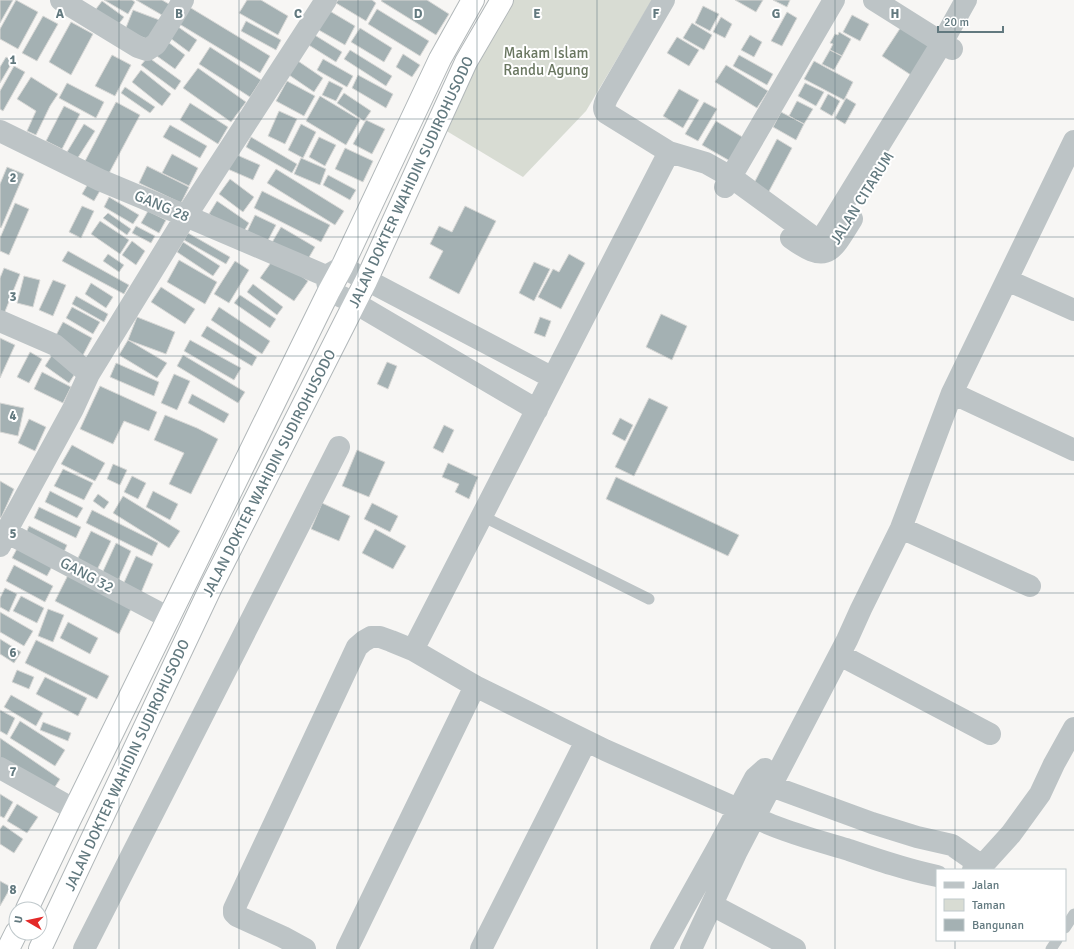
<svg xmlns="http://www.w3.org/2000/svg" width="1074" height="949" viewBox="0 0 1074 949" font-family="Signika,sans-serif">
  <style>
    .green { fill: #d8dcd3 }
    .building { fill: #a4b1b3; stroke: #d8d8d6 }
    .lines { fill: none; stroke-linecap: round; stroke-linejoin: round }
    .highway-casing { stroke: #b1b7b9; stroke-width: 24 }
    .lane { stroke: #bdc4c6; stroke-width: 11 }
    .street { stroke: #bdc4c6; stroke-width: 22 }
    .highway { stroke: #fff; stroke-width: 22 }
    .grid { fill: none; stroke: #62797f; stroke-width: 1; stroke-opacity: 0.55 }
    .labels { text-anchor: middle; stroke-width: 4; stroke-linejoin: round; paint-order: stroke }
    .park-label { font-size: 15px; fill: #6a7761; stroke: #fff }
    .street-label { font-size: 15px; fill: #62797f; stroke: #fff }
    .grid-label { font-size: 13px; text-anchor: middle; font-weight: bold; fill: #62797f; stroke: #fff; stroke-width: 4; stroke-linejoin: round; paint-order: stroke }
  </style>
  <rect width="100%" height="100%" fill="#f7f6f4"/>
  <!-- green -->
  <path class="green" d="M513,0H652L586,111L523,177L440,127Z"/>
  <!-- building -->
  <path class="building" d="M0,0H13L0,23Z
    M16,0L38,12L18,49L0,39V29Z
    M104,0H132L135,2L128,14Z
    M136,0H162L174,7L167,18Z
    M247,0H261L288,16L278,35L239,13Z
    M338,0H372L376,3L366,21L336,3Z
    M382,0H427L449,14L436,35L381,1Z
    M735,0H763L756,12Z
    M773,0H790L787,7Z
    M102,1L124,17L115,29L93,13Z
    M186,5L270,56L260,73L176,22Z
    M703,6L719,14L710,31L695,23Z
    M377,9L429,41L420,56L368,24Z
    M133,10L162,21L154,42L125,30Z
    M328,10L355,26L345,45L317,29Z
    M787,12L797,18L782,46L771,41Z
    M852,15L869,24L860,41L843,32Z
    M43,16L58,24L37,61L22,53Z
    M721,17L732,24L725,38L713,32Z
    M246,21L281,40L276,50L241,31Z
    M71,22L93,34L71,75L49,62Z
    M692,23L712,35L704,50L683,38Z
    M174,24L197,40L189,52L166,35Z
    M901,27L933,48L914,77L882,56Z
    M360,28L392,48L384,62L351,42Z
    M839,32L851,39L842,56L830,50L833,44L830,43L835,34L838,35Z
    M313,34L342,52L336,62L307,44Z
    M750,35L762,42L754,57L741,50Z
    M677,37L699,50L689,66L667,53Z
    M164,39L185,55L175,69L154,54Z
    M210,47L261,80L250,97L199,64Z
    M350,50L392,76L386,86L344,59Z
    M830,50L842,56L834,70L822,64Z
    M403,54L420,65L412,77L396,67Z
    M112,55L131,65L115,96L95,86Z
    M739,55L773,74L767,85L733,66Z
    M6,57L13,61L0,83V67Z
    M148,57L181,81L175,90L141,65Z
    M323,59L353,76L347,87L317,70Z
    M298,61L323,78L314,92L289,75Z
    M814,61L853,82L844,100L804,79Z
    M726,65L768,91L757,108L715,82Z
    M14,66L25,72L3,111L0,109V91Z
    M198,68L246,102L231,122L183,88Z
    M141,70L171,94L162,106L132,82Z
    M358,75L393,94L386,108L352,88Z
    M31,77L58,94L50,106L36,135L27,131L36,111L17,99Z
    M287,81L315,96L304,116L276,101Z
    M329,81L343,88L336,101L322,95Z
    M67,83L104,102L96,118L59,98Z
    M805,83L824,92L816,106L798,96Z
    M125,87L155,107L150,113L121,93Z
    M679,89L699,100L683,128L663,116Z
    M344,93L371,111L364,121L337,103Z
    M828,94L840,101L832,116L820,109Z
    M320,96L360,120L346,145L306,121Z
    M846,98L856,104L845,124L835,118Z
    M797,101L813,109L804,124L789,116Z
    M116,102L140,115L107,177L83,165Z
    M704,102L717,109L698,141L685,134Z
    M190,103L228,127L218,144L180,120Z
    M64,106L80,114L62,149L46,141Z
    M279,111L297,119L285,144L268,136Z
    M781,112L804,124L796,140L773,127Z
    M366,120L385,129L372,154L353,144Z
    M716,121L744,138L730,161L702,145Z
    M84,124L95,131L77,159L67,152Z
    M301,124L316,132L303,158L288,150Z
    M170,125L207,146L200,158L163,137Z
    M251,137L297,164L292,173L246,147Z
    M319,137L336,145L325,166L309,157Z
    M777,139L792,148L767,195L752,187Z
    M345,148L373,161L363,182L335,169Z
    M230,152L260,165L253,180L223,167Z
    M172,154L198,168L189,186L162,173Z
    M301,158L326,169L320,185L294,174Z
    M147,166L189,187L181,203L139,183Z
    M7,167L24,174L1,228L0,227V184Z
    M276,169L344,211L335,225L267,183Z
    M328,175L356,190L350,200L323,185Z
    M230,179L254,197L243,212L219,194Z
    M89,182L101,189L94,201L82,194Z
    M262,191L330,225L321,242L254,208Z
    M109,197L139,215L133,224L104,207Z
    M217,201L249,223L241,236L209,214Z
    M15,203L29,209L9,255L0,251V238Z
    M82,206L94,211L81,238L69,232Z
    M465,206L496,221L459,294L429,278L443,251L430,244L439,226L452,232Z
    M148,211L166,220L159,233L141,223Z
    M108,213L131,229L127,235L103,218Z
    M255,215L276,225L266,244L246,234Z
    M100,221L129,240L120,254L91,234Z
    M136,226L155,236L151,243L132,233Z
    M281,227L315,247L304,266L270,246Z
    M188,233L230,257L226,264L184,240Z
    M132,241L145,251L136,265L122,255Z
    M183,242L220,266L213,276L177,252Z
    M68,251L129,285L124,294L62,261Z
    M108,254L124,265L119,272L103,261Z
    M569,254L585,263L561,309L538,297L553,269L559,272Z
    M275,257L308,281L294,301L260,278Z
    M179,260L217,282L205,304L167,282Z
    M235,261L249,270L229,303L214,294Z
    M534,262L550,269L534,301L519,293Z
    M4,268L20,274L4,314L0,312V278Z
    M24,276L40,280L33,307L17,303Z
    M53,280L66,285L53,316L39,310Z
    M91,283L113,297L106,308L85,294Z
    M253,284L283,307L277,315L247,292Z
    M161,287L195,309L185,324L151,302Z
    M240,295L276,319L270,328L234,303Z
    M76,296L108,314L104,322L72,304Z
    M72,307L100,322L93,334L66,318Z
    M219,307L270,341L262,354L211,320Z
    M661,314L687,326L672,360L646,347Z
    M137,317L175,332L166,354L128,340Z
    M540,317L551,321L545,337L534,333Z
    M63,322L92,338L82,357L53,341Z
    M207,326L257,357L252,366L201,336Z
    M0,338L15,345L0,378Z
    M128,340L167,363L157,378L119,355Z
    M190,340L241,368L234,380L184,351Z
    M30,352L42,359L29,383L17,377Z
    M54,352L78,369L69,383L45,366Z
    M183,355L245,392L238,403L177,366Z
    M387,362L397,366L388,389L377,384Z
    M116,363L159,382L154,396L110,377Z
    M42,372L71,387L63,403L34,389Z
    M174,374L190,381L177,410L161,403Z
    M100,386L133,401L157,412L149,431L124,421L113,444L80,429Z
    M192,394L229,414L224,423L188,403Z
    M649,398L668,407L634,476L615,467Z
    M0,403L24,408L18,436L0,432Z
    M165,415L197,428L218,439L191,494L169,484L184,453L154,440Z
    M620,418L633,425L625,441L612,434Z
    M29,419L46,427L35,451L18,443Z
    M444,425L454,430L443,453L433,448Z
    M72,445L105,463L95,481L61,464Z
    M357,450L385,462L369,497L342,486Z
    M448,463L478,477L469,499L455,492L459,484L442,477Z
    M113,464L127,470L120,485L107,479Z
    M63,469L93,483L84,500L54,486Z
    M132,476L146,483L138,499L124,492Z
    M616,477L739,535L728,556L606,499Z
    M0,481L14,489L1,518L0,517Z
    M50,491L83,508L77,518L45,502Z
    M153,491L178,504L170,520L146,507Z
    M98,494L109,502L104,509L93,501Z
    M123,496L180,531L169,548L113,513Z
    M322,503L350,516L339,541L311,529Z
    M372,503L398,516L390,532L364,519Z
    M39,507L81,527L76,538L34,518Z
    M92,510L158,543L152,556L86,523Z
    M29,526L67,545L61,559L23,540Z
    M375,529L406,546L393,569L362,553Z
    M91,531L111,541L96,572L76,562Z
    M20,543L55,561L47,576L12,558Z
    M116,543L131,551L115,587L99,580Z
    M136,556L153,564L140,595L122,587Z
    M14,565L53,586L45,602L6,581Z
    M68,575L132,607L119,634L55,601Z
    M5,588L17,594L9,612L0,607V598Z
    M21,596L44,608L37,623L13,611Z
    M48,609L64,615L53,642L38,636Z
    M0,612L33,631L24,646L0,632Z
    M68,622L98,638L90,654L60,638Z
    M0,639L21,652L14,663L0,654Z
    M36,640L109,676L97,699L25,663Z
    M17,670L34,677L29,689L12,682Z
    M45,677L87,698L78,716L36,694Z
    M11,695L43,713L36,726L4,707Z
    M0,710L15,718L7,735L0,731Z
    M20,721L65,750L55,766L10,738Z
    M43,722L71,733L68,741L40,730Z
    M0,738L60,779L51,793L0,758Z
    M0,794L13,802L4,818L0,816Z
    M17,804L38,817L27,833L7,821Z
    M3,825L23,839L14,853L0,844V829Z
    M0,881L11,887L0,906Z"/>
  <g class="lines">
    <defs>
      <path id="highway" d="M27,909L70,819L329,291L342,267L440,59L473,0
        M8,949L16,933
        M40,949L211,587L366,281L466,62L502,0"/>
    </defs>
    <!-- highway casing -->
    <use href="#highway" class="highway-casing"/>
    <!-- lane -->
    <path class="lane" d="M482,516L649,599
      M1065,928L1074,914
      M1051,949L1057,940"/>
    <!-- street -->
    <path class="street" d="M61,0L138,47L147,50L156,44L178,9L183,0
      M664,0L607,98C605,103 602,108 606,113L669,152L706,163L731,177L813,237C823,237 824,235 829,227L942,43L966,0
      M874,0L952,49
      M0,131L100,180L186,216L326,276
      M725,187L834,0
      M791,238C828,265 831,252 852,219
      M326,276L342,267L553,378
      M326,276L329,291L355,303L537,410
      M1007,280L1074,310
      M0,321L55,345L89,374
      M952,393L1074,450
      M901,528L1030,586
      M6,532L169,618
      M0,546L6,532L73,409L89,374L186,216L326,0
      M413,650L669,152
      M840,655L990,734
      M0,768L75,810
      M755,778L771,786L872,823L917,837L952,845L982,866
      M973,870L982,866L1011,834L1040,794L1054,764L1074,728
      M712,905L795,949
      M84,949L339,447
      M305,949L283,937L237,916L234,913V909L357,647L364,641L371,637H380L391,641L413,650L475,686L605,750L738,809C773,829 812,839 849,850C878,860 907,870 937,876
      M347,949L475,686
      M481,949L586,741
      M661,949L718,847L755,778L765,769
      M691,949L736,853L847,640L861,609L901,528L952,393L1074,141"/>
    <!-- highway -->
    <use href="#highway" class="highway"/>
  </g>
  <!-- grid -->
  <path class="grid" d="M119,0V949M239,0V949M358,0V949M477,0V949M597,0V949M716,0V949M835,0V949M955,0V870M0,119H1074M0,237H1074M0,356H1074M0,474H1074M0,593H1074M0,712H1074M0,830H1074M955,940V949"/>
  <g class="labels">
    <!-- park labels -->
    <g class="park-label">
      <text x="546" y="58">Makam Islam<tspan x="546" dy="17">Randu Agung</tspan></text>
    </g>
    <!-- street labels -->
    <g class="street-label">
      <text transform="translate(411 182) rotate(-65)" y="5">JALAN DOKTER WAHIDIN SUDIROHUSODO</text>
      <text transform="translate(862 198) rotate(-58)" y="5">JALAN CITARUM</text>
      <text transform="translate(162 206) rotate(23)" y="5">GANG 28</text>
      <text transform="translate(269 473) rotate(-63)" y="5">JALAN DOKTER WAHIDIN SUDIROHUSODO</text>
      <text transform="translate(87 575) rotate(28)" y="5">GANG 32</text>
      <text transform="translate(127 765) rotate(-65)" y="5">JALAN DOKTER WAHIDIN SUDIROHUSODO</text>
    </g>
  </g>
  <g class="grid-label">
    <text x="60" y="18">A</text>
    <text x="179" y="18">B</text>
    <text x="298" y="18">C</text>
    <text x="418" y="18">D</text>
    <text x="537" y="18">E</text>
    <text x="656" y="18">F</text>
    <text x="776" y="18">G</text>
    <text x="895" y="18">H</text>
    <text x="13" y="64">1</text>
    <text x="13" y="182">2</text>
    <text x="13" y="301">3</text>
    <text x="13" y="420">4</text>
    <text x="13" y="538">5</text>
    <text x="13" y="657">6</text>
    <text x="13" y="776">7</text>
    <text x="13" y="894">8</text>
  </g>
  <!-- legend -->
  <rect x="936" y="869" width="130" height="72" fill="#ffffff" stroke="#c0c9cc"/>
  <rect x="944" y="882" width="20" height="6" fill="#bdc4c6" stroke="#c0c9cc"/>
  <text x="972" y="889" font-size="12" fill="#62797f">Jalan</text>
  <rect x="944" y="899" width="20" height="12" fill="#d8dcd3" stroke="#c0c9cc"/>
  <text x="972" y="909" font-size="12" fill="#62797f">Taman</text>
  <rect x="944" y="919" width="20" height="12" fill="#a4b1b3" stroke="#c0c9cc"/>
  <text x="972" y="929" font-size="12" fill="#62797f">Bangunan</text>
  <!-- north arrow -->
  <g transform="translate(28 921) rotate(279)"><circle r="19" fill="#ffffff" stroke="#c0c9cc"/>
  <path d="M0-3L7 15L0 10L-7 15Z" fill="#e32928"/>
  <text y="-6" font-size="11" font-weight="bold" text-anchor="middle" fill="#62797f">U</text>
  </g>
  <!-- scale -->
  <path d="M938 26v6h65v-6" fill="none" stroke="#62797f" stroke-width="2"/>
  <text x="944" y="26" font-size="12" fill="#62797f" stroke="#ffffff" stroke-width="3" paint-order="stroke">20 m</text>
</svg>
